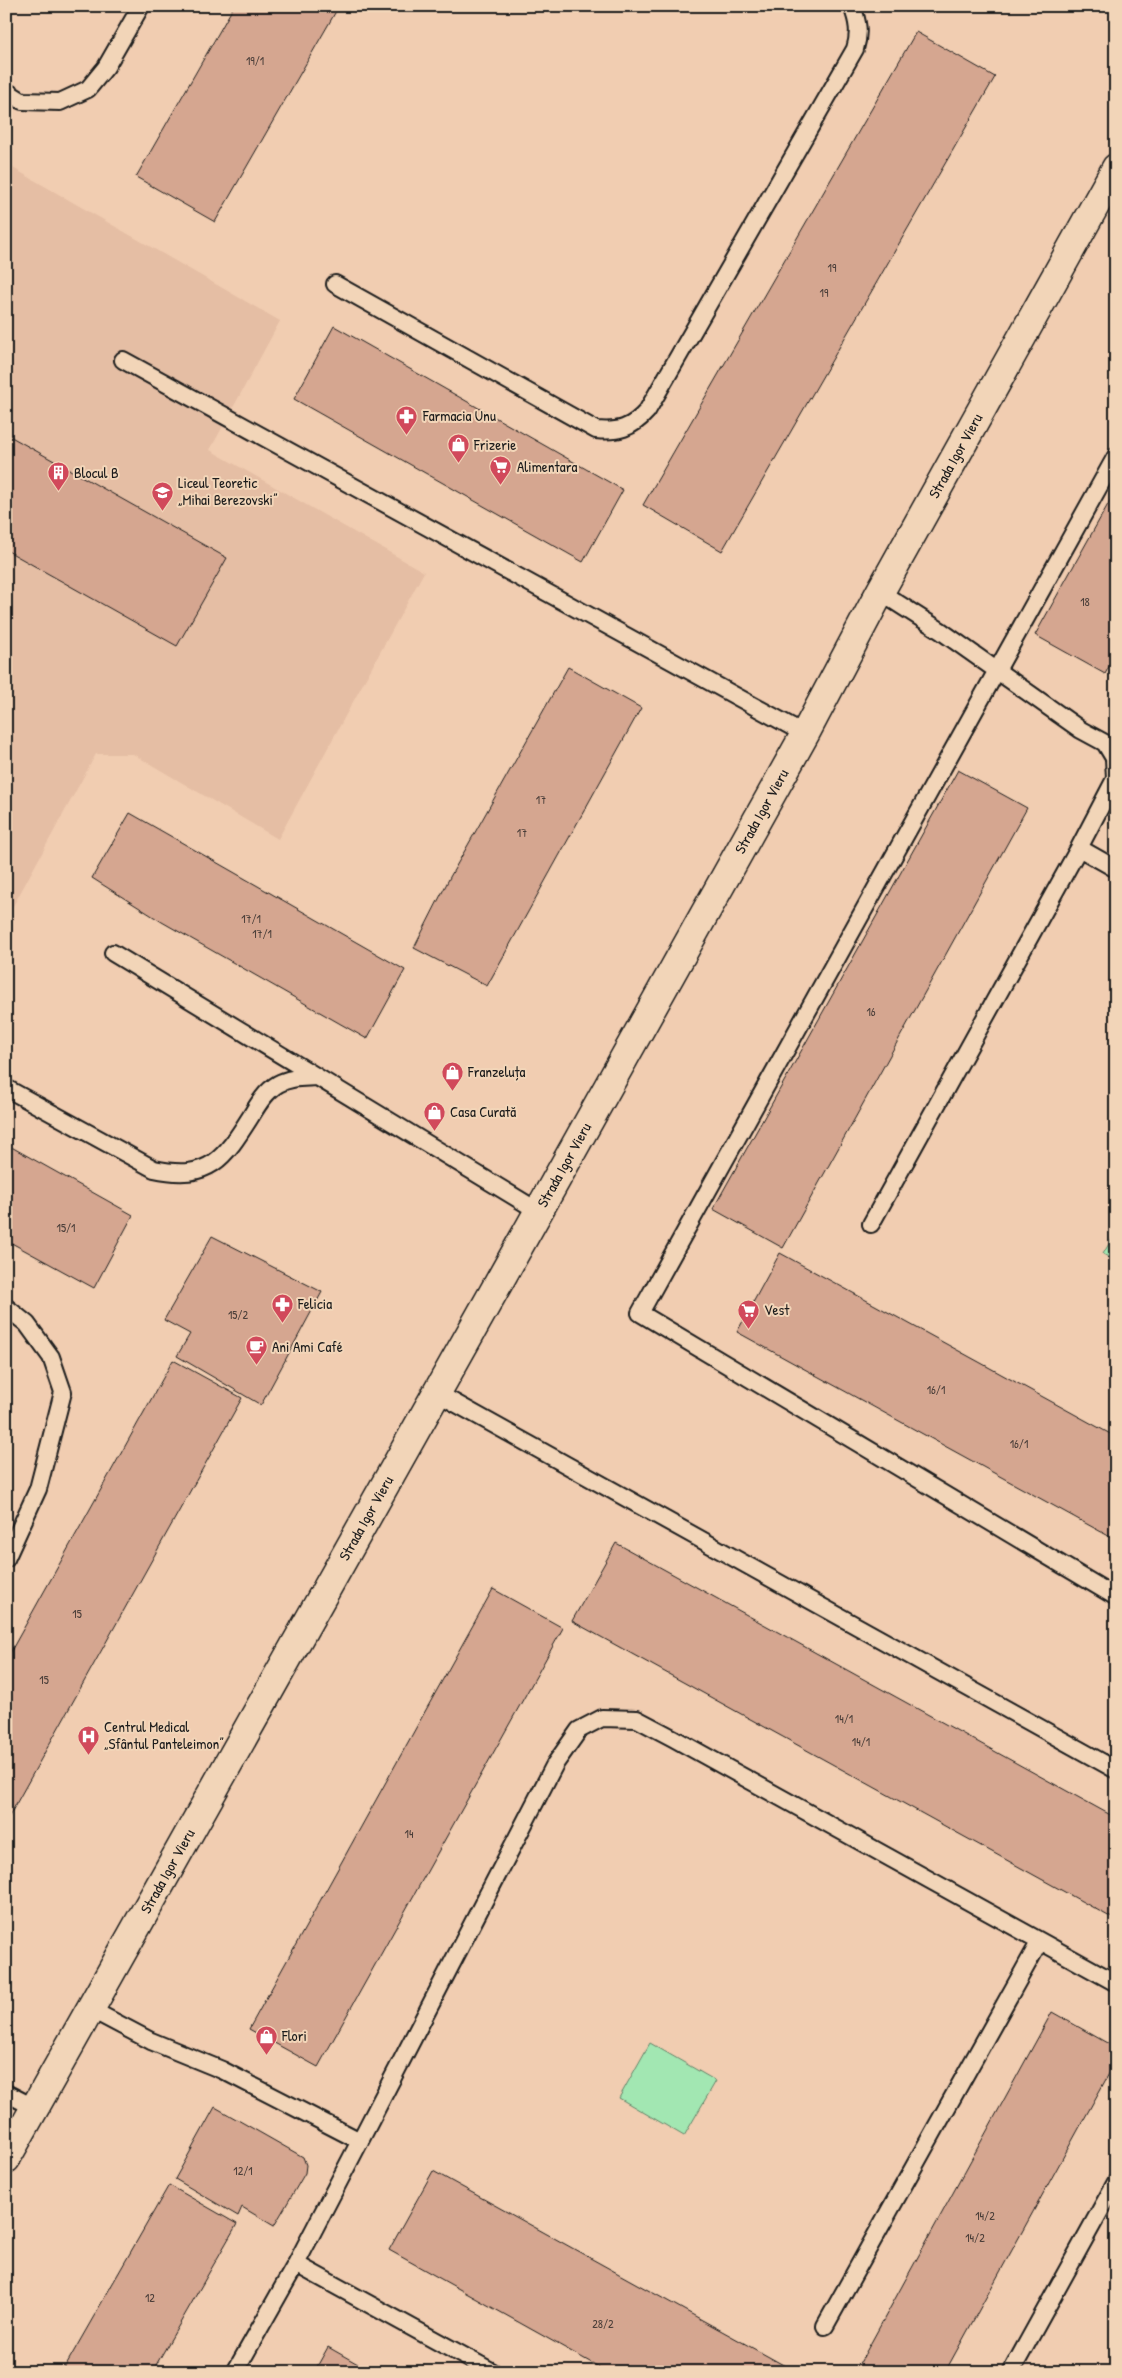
<svg xmlns="http://www.w3.org/2000/svg" width="1122" height="2378" viewBox="0 0 1122 2378" font-family="'Patrick Hand',sans-serif">
  <style>
    .built { fill: #e5bea4 }
    .green { fill: #a2e7b2; stroke: #5f8267 }
    .building { fill: #d5a690; stroke: #1c1c1c }
    .lines { fill: none; stroke-linecap: round; stroke-linejoin: round }
    .service-casing { stroke: #1c1c1c; stroke-width: 20 }
    .tertiary-casing { stroke: #1c1c1c; stroke-width: 31 }
    .service { stroke: #f2d5b8; stroke-width: 16 }
    .tertiary { stroke: #f2d5b8; stroke-width: 28 }
    .labels { text-anchor: middle; stroke-width: 4; stroke-linejoin: round; paint-order: stroke }
    .number-label { font-size: 12px; fill: #4a3e39 }
    .poi-label { font-size: 15px; fill: #1c1c1c; stroke: #f2d5b8; text-anchor: start }
    .street-label { font-size: 15px; fill: #1c1c1c; stroke: #f2d5b8 }
  </style>
  <rect width="100%" height="100%" fill="#f1cdb1"/>
  <filter id="ink" filterUnits="userSpaceOnUse"><feTurbulence type="fractalNoise" baseFrequency=".02" numOctaves="2"/><feDisplacementMap in="SourceGraphic" scale="10" xChannelSelector="R" yChannelSelector="G"/><feConvolveMatrix kernelMatrix="1 2 1 2 8 2 1 2 1" color-interpolation-filters="sRGB"/></filter>
  <g filter="url(#ink)">
    <!-- built -->
    <path class="built" d="M6,164L280,321L210,450L424,572L278,839L133,754H96L6,919Z"/>
    <!-- green -->
    <path class="green" d="M1116,1232V1261L1103,1254Z
      M650,2043L716,2081L684,2136L619,2098Z"/>
    <!-- building -->
    <path class="building" d="M234,6H339L215,222L136,177Z
      M916,32L995,77L722,551L643,505Z
      M334,326L623,490L583,562L294,399Z
      M6,434L227,558L177,646L6,550Z
      M1116,490V654L1105,674L1035,635Z
      M568,667L641,708L487,986L414,948L450,877Z
      M958,770L1027,808L783,1248L713,1209Z
      M130,813L405,970L367,1039L162,922L92,878Z
      M6,1144L133,1215L94,1288L6,1240Z
      M212,1236L322,1292L261,1405L177,1356L190,1334L164,1320Z
      M780,1253L1116,1437V1540L737,1332Z
      M173,1360L242,1398L6,1822V1660Z
      M616,1543L1116,1818V1910L1112,1918L572,1621Z
      M493,1589L563,1628L318,2067L249,2029Z
      M1052,2012L1116,2048V2061L945,2372H855Z
      M215,2107L303,2157L306,2165L305,2173L274,2226L242,2207L238,2216L175,2179Z
      M433,2171L796,2372H608L389,2250Z
      M169,2185L237,2224L152,2372H62Z
      M328,2347L372,2372H314Z"/>
    <g class="lines">
      <defs>
        <path id="service" d="M6,91L22,101L60,102L88,89L106,67L141,6
          M335,284L596,430C618,432 631,429 647,411L855,49C860,33 858,22 852,6
          M123,360L805,734
          M1116,456L640,1313L1116,1597
          M1079,848L1116,869
          M113,953L538,1211
          M6,1088L154,1169C209,1181 224,1159 251,1116C258,1104 266,1091 278,1084C290,1077 303,1078 316,1077
          M871,1224L1079,848L1115,779L1114,758L1105,743L1081,730L941,631L880,592
          M6,1307L27,1324L51,1357L63,1392L38,1489L6,1559
          M437,1393L1116,1770
          M92,2010L151,2041L222,2070L360,2141L555,1764L579,1730L602,1718L637,1719L673,1738L1116,1983
          M6,2093L35,2108
          M296,2264L493,2372
          M825,2326L1040,1941
          M235,2372L296,2264L360,2141
          M1011,2372L1116,2182"/>
        <g id="tertiary">
          <path id="s1" d="M6,2159L494,1291L805,734L880,592L1116,168"/>
        </g>
      </defs>
      <!-- service casing -->
      <use href="#service" class="service-casing"/>
      <!-- tertiary casing -->
      <use href="#tertiary" class="tertiary-casing"/>
      <!-- service -->
      <use href="#service" class="service"/>
      <!-- tertiary -->
      <use href="#tertiary" class="tertiary"/>
    </g>
  </g>
  <!-- icons -->
  <defs>
    <symbol id="pharmacy-pin" viewBox="-11 -11 22 30"><path d="M0 17L-7.5 6A9.5 9.5 0 1 1 7.5 6Z" fill="#d1495b" stroke="#f2d5b8"/><path d="M-2-6h4v4h4v4h-4v4h-4v-4h-4v-4h4Z" fill="#fff"/></symbol>
    <symbol id="shop-pin" viewBox="-11 -11 22 30"><path d="M0 17L-7.5 6A9.5 9.5 0 1 1 7.5 6Z" fill="#d1495b" stroke="#f2d5b8"/><path d="M-5-2.5h2.3a2.7 3.5 0 0 1 5.4 0H5L5.5 6h-11ZM-1.5-2.5h3a1.5 2.3 0 0 0-3 0Z" fill="#fff"/></symbol>
    <symbol id="supermarket-pin" viewBox="-11 -11 22 30"><path d="M0 17L-7.5 6A9.5 9.5 0 1 1 7.5 6Z" fill="#d1495b" stroke="#f2d5b8"/><path d="M-6-5.5h2.5l.6 2H6L4.5 2H-2.5L-4.4-4H-6ZM-1.5 3.2a1.3 1.3 0 1 0 .1 0ZM3 3.2a1.3 1.3 0 1 0 .1 0Z" fill="#fff"/></symbol>
    <symbol id="building-pin" viewBox="-11 -11 22 30"><path d="M0 17L-7.5 6A9.5 9.5 0 1 1 7.5 6Z" fill="#d1495b" stroke="#f2d5b8"/><path d="M-4-6H4V6H1V3H-1V6H-4ZM-2.5-4.3h1.7v1.8h-1.7ZM.8-4.3h1.7v1.8H.8ZM-2.5-1h1.7V.8h-1.7ZM.8-1h1.7V.8H.8Z" fill="#fff"/></symbol>
    <symbol id="school-pin" viewBox="-11 -11 22 30"><path d="M0 17L-7.5 6A9.5 9.5 0 1 1 7.5 6Z" fill="#d1495b" stroke="#f2d5b8"/><path d="M0-5L7-2L0 1L-7-2ZM-4 1L0 2.5L4 1V4Q0 6-4 4Z" fill="#fff"/></symbol>
    <symbol id="cafe-pin" viewBox="-11 -11 22 30"><path d="M0 17L-7.5 6A9.5 9.5 0 1 1 7.5 6Z" fill="#d1495b" stroke="#f2d5b8"/><path d="M-5.5-4.5H6V0H3Q3 3.5 0 3.5H-2.5Q-5.5 3.5-5.5 0ZM3-3.2v2h1.7v-2ZM-6 4.5H4V6H-6Z" fill="#fff"/></symbol>
    <symbol id="hospital-pin" viewBox="-11 -11 22 30"><path d="M0 17L-7.5 6A9.5 9.5 0 1 1 7.5 6Z" fill="#d1495b" stroke="#f2d5b8"/><path d="M-5-5h3v3.5h4V-5h3V5h-3V1.5h-4V5h-3Z" fill="#fff"/></symbol>
  </defs>
  <g fill-rule="evenodd">
    <use href="#pharmacy-pin" x="394" y="404" width="25" height="34"/>
    <use href="#shop-pin" x="446" y="432" width="25" height="34"/>
    <use href="#supermarket-pin" x="488" y="454" width="25" height="34"/>
    <use href="#building-pin" x="46" y="460" width="25" height="34"/>
    <use href="#school-pin" x="150" y="480" width="25" height="34"/>
    <use href="#shop-pin" x="440" y="1060" width="25" height="34"/>
    <use href="#shop-pin" x="422" y="1100" width="25" height="34"/>
    <use href="#pharmacy-pin" x="270" y="1292" width="25" height="34"/>
    <use href="#supermarket-pin" x="736" y="1298" width="25" height="34"/>
    <use href="#cafe-pin" x="244" y="1334" width="25" height="34"/>
    <use href="#hospital-pin" x="76" y="1724" width="25" height="34"/>
    <use href="#shop-pin" x="254" y="2024" width="25" height="34"/>
  </g>
  <g class="labels">
    <!-- number labels -->
    <g class="number-label">
      <text x="255" y="65">19/1</text>
      <text x="832" y="272">19</text>
      <text x="824" y="297">19</text>
      <text x="1085" y="606">18</text>
      <text x="541" y="804">17</text>
      <text x="522" y="837">17</text>
      <text x="251" y="923">17/1</text>
      <text x="262" y="938">17/1</text>
      <text x="871" y="1016">16</text>
      <text x="66" y="1232">15/1</text>
      <text x="238" y="1319">15/2</text>
      <text x="936" y="1394">16/1</text>
      <text x="1019" y="1448">16/1</text>
      <text x="77" y="1618">15</text>
      <text x="44" y="1684">15</text>
      <text x="844" y="1723">14/1</text>
      <text x="861" y="1746">14/1</text>
      <text x="409" y="1838">14</text>
      <text x="243" y="2175">12/1</text>
      <text x="985" y="2220">14/2</text>
      <text x="975" y="2242">14/2</text>
      <text x="150" y="2302">12</text>
      <text x="603" y="2328">28/2</text>
    </g>
    <!-- poi labels -->
    <g class="poi-label">
      <text x="423" y="421">Farmacia Unu</text>
      <text x="474" y="450">Frizerie</text>
      <text x="517" y="472">Alimentara</text>
      <text x="74" y="478">Blocul B</text>
      <text x="178" y="488">Liceul Teoretic<tspan x="178" dy="17">„Mihai Berezovski”</tspan></text>
      <text x="468" y="1077">Franzeluța</text>
      <text x="450" y="1117">Casa Curată</text>
      <text x="298" y="1309">Felicia</text>
      <text x="764" y="1315">Vest</text>
      <text x="272" y="1352">Ani Ami Café</text>
      <text x="104" y="1732">Centrul Medical<tspan x="104" dy="17">„Sfântul Panteleimon”</tspan></text>
      <text x="282" y="2041">Flori</text>
    </g>
    <!-- street labels -->
    <g class="street-label">
      <text dy="5" stroke="none"><textPath href="#s1" startOffset="1950">Strada Igor Vieru</textPath></text>
      <text dy="5" stroke="none"><textPath href="#s1" startOffset="1545">Strada Igor Vieru</textPath></text>
      <text dy="5" stroke="none"><textPath href="#s1" startOffset="1140">Strada Igor Vieru</textPath></text>
      <text dy="5" stroke="none"><textPath href="#s1" startOffset="735">Strada Igor Vieru</textPath></text>
      <text dy="5" stroke="none"><textPath href="#s1" startOffset="330">Strada Igor Vieru</textPath></text>
    </g>
  </g>
  <!-- margin -->
  <rect width="1122" height="2378" fill="none" stroke="#f2d5b8" stroke-width="25"/>
  <rect x="12" y="12" width="1097" height="2353" fill="none" stroke="#1c1c1c" stroke-width="2" filter="url(#ink)"/>
</svg>
